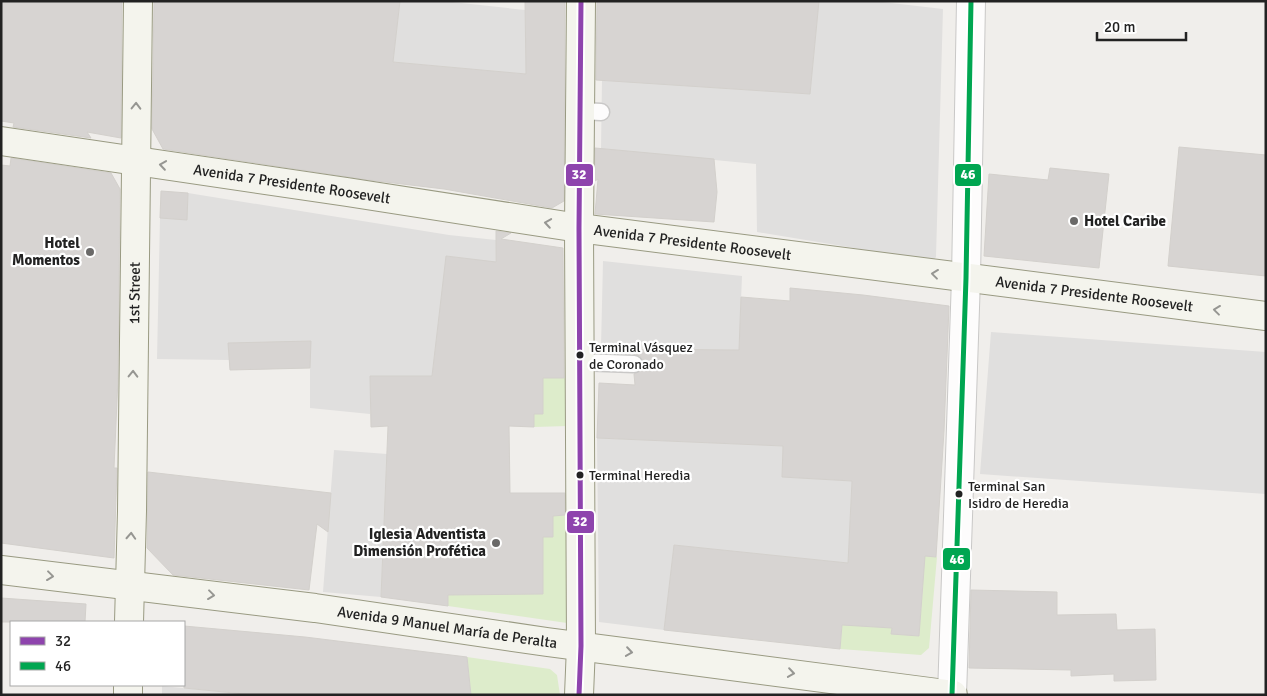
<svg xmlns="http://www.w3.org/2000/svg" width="1267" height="696" viewBox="0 0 1267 696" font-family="Signika,sans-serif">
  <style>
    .grass { fill: #ddeccb; fill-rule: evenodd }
    .parking { fill: #e0dfde }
    .building { fill: #d7d4d2; stroke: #d3d0cc }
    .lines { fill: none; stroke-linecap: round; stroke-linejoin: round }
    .lane-casing { stroke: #c9c8c7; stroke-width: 19 }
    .street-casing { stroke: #c9c8c7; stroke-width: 30 }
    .secondary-casing { stroke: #999a82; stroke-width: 30 }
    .lane { stroke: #fdfcfc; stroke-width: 16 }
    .street { stroke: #fdfcfc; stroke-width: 28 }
    .secondary { stroke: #f4f4ed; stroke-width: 28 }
    .bus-1-casing { stroke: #fff; stroke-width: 9 }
    .bus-2-casing { stroke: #fff; stroke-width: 9 }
    .bus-1 { stroke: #8e44ad; stroke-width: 5 }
    .bus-2 { stroke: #00a651; stroke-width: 5 }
    .oneway { stroke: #969692 }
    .poi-dot { fill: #6a6968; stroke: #fff; stroke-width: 2 }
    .bus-dot { fill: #222; stroke: #fff; stroke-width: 2 }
    .labels { text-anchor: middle; stroke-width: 4.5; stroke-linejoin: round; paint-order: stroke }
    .bus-label { font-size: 14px; fill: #222; stroke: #fff; text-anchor: start }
    .street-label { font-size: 15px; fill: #222; stroke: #fff }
    .poi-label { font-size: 15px; font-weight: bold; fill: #222; stroke: #fff; text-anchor: end }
    .line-badge { stroke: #fff; stroke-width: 2 }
    .badge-label { font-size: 14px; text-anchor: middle; font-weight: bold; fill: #fff }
  </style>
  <rect width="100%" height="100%" fill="#f0eeeb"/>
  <!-- grass -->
  <path class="grass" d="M543,378H568V426L534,427V414L543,413Z
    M566,515L567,623L448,606L449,549L470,594H543V537H553V516Z
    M849,550L937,557L929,648L921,655L840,649ZM923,585L919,636L891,634L892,628L861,626Z
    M467,657L550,669L557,675L560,695H471Z"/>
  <!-- parking -->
  <path class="parking" d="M400,1H443L525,10L526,74L393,62Z
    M819,1H874L943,9L936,257L933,261L757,232L756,164L601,149L602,80L810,94Z
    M188,193L449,235L496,240L494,367L470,259L447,256L432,376H370V414L310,408V368L230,370L229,360L157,359L160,218L187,219Z
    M603,261L742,276L739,350L601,347Z
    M991,332L1266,352V494L980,474Z
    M597,438L783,446L782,477L852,481L848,563L674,545L664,630L599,622Z
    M334,450L387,454L381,597L323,592Z
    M162,686L254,695H162Z"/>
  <!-- building -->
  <path class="building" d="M1,1H122L121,138L87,132L91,138L13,127L14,123L1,121Z
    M154,1H400L393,62L526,74L525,1H565L564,201L552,208L444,189L369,180L163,149L152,129Z
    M597,1H819L810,94L596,80Z
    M1179,147L1266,155V276L1168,266Z
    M595,148L714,159L717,192L714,222L595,214L598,179L595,181Z
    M11,158L111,173L120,189L118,378L114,468H117L114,558L1,543V165L10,166Z
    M1050,168L1109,174L1099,268L984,256L989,174L1048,180Z
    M161,191L188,193L187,220L160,218Z
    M496,231L511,233L501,239L563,248L564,378H543V414H534V427L509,426L510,493H565V515L553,516V537H543V594L448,595V606L381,597L388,426L371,427L370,376H432L446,256L496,262Z
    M790,288L863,295L949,306L944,431L936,557L925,556L919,636L891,634L892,628L842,625L840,649L664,630L674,545L848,563L852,481L782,477L783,446L597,438L599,383L635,385L634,374L642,370L644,364L640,356L634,354V349L739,350L741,297L790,301Z
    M311,341L310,368L230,370L228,343Z
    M148,472L331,493L328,532L317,524L309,590L173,575L147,548Z
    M971,590L1057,592V615L1116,614L1117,630L1155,629L1156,680L1114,681V674L1071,676V670L969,668Z
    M1,598L86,604L85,622H1Z
    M184,626L305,637L467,657L471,695H254L184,688Z"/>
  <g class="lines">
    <defs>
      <path id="lane" d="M581,111L601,112
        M580,362L634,364"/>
      <path id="street" d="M952,695L966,278L971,1"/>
      <g id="secondary">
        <path id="s1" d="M1,141L347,192L579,228L1266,316"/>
        <path id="s2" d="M1,570L315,608L547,642L953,695"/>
        <path id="s3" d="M129,622L132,511L138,1"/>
        <path d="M128,695V685"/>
        <path d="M579,695L581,646L579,228L581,1"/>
      </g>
    </defs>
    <!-- lane casing -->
    <use href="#lane" class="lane-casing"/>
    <!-- street casing -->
    <use href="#street" class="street-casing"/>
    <!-- secondary casing -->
    <use href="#secondary" class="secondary-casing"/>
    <!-- lane -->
    <use href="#lane" class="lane"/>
    <!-- street -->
    <use href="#street" class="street"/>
    <!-- secondary -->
    <use href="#secondary" class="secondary"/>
    <defs>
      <path id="bus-1" d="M579,695L581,646L579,228L581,1"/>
      <path id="bus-2" d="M952,695L966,278L971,1"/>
    </defs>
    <!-- bus-1 casing -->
    <use href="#bus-1" class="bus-1-casing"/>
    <!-- bus-2 casing -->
    <use href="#bus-2" class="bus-2-casing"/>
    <!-- bus-1 -->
    <use href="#bus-1" class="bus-1"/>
    <!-- bus-2 -->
    <use href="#bus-2" class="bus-2"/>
  </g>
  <!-- one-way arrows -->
  <defs><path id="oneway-chevron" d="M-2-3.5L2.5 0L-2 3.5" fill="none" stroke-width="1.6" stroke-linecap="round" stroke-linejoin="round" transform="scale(1.25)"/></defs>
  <g class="oneway">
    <use href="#oneway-chevron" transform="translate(136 106) rotate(-89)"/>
    <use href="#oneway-chevron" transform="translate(163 165) rotate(-172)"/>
    <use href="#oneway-chevron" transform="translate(548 223) rotate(-171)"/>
    <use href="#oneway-chevron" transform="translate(935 274) rotate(-173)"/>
    <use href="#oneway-chevron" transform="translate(1217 310) rotate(-173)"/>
    <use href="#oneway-chevron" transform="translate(133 374) rotate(-89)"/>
    <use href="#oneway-chevron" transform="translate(131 536) rotate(-87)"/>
    <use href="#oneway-chevron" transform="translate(50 576) rotate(7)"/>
    <use href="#oneway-chevron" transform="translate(211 595) rotate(7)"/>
    <use href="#oneway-chevron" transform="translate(629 652) rotate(8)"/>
    <use href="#oneway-chevron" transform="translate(791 673) rotate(8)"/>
  </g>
  <!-- markers -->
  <g class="poi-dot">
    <circle cx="1074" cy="221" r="5"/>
    <circle cx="90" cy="252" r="5"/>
    <circle cx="496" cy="543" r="5"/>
  </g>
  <g class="bus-dot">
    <circle cx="580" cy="355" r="4.5"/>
    <circle cx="580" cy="475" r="4.5"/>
    <circle cx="959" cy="494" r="4.5"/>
  </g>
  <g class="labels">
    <!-- bus labels -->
    <g class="bus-label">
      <text x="589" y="352">Terminal Vásquez<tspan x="589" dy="17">de Coronado</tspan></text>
      <text x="589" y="480">Terminal Heredia</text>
      <text x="968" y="491">Terminal San<tspan x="968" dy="17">Isidro de Heredia</tspan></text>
    </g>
    <!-- street labels -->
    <g class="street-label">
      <text dy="5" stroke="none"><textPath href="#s1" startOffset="294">Avenida 7 Presidente Roosevelt</textPath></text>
      <text dy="5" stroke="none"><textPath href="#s1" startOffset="699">Avenida 7 Presidente Roosevelt</textPath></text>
      <text dy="5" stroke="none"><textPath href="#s3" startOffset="329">1st Street</textPath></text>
      <text dy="5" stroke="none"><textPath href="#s1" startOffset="1104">Avenida 7 Presidente Roosevelt</textPath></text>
      <text dy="5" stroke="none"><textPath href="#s2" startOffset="450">Avenida 9 Manuel María de Peralta</textPath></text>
    </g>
    <!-- poi labels -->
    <g class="poi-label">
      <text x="1084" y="226" text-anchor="start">Hotel Caribe</text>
      <text x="80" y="248">Hotel<tspan x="80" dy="17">Momentos</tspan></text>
      <text x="486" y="539">Iglesia Adventista<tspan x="486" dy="17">Dimensión Profética</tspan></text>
    </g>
  </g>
  <g class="line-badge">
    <rect x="565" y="163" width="29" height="24" rx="5" fill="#8e44ad"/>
    <rect x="954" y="163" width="28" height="24" rx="5" fill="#00a651"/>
    <rect x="566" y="510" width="29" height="24" rx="5" fill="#8e44ad"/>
    <rect x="942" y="547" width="29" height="24" rx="5" fill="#00a651"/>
  </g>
  <g class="badge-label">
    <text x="579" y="179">32</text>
    <text x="968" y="179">46</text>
    <text x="580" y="526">32</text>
    <text x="957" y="564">46</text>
  </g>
  <!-- border -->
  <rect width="1267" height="696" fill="none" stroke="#222222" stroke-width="5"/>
  <!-- legend -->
  <rect x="10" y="621" width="175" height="65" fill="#ffffff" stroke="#a7a7a7"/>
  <rect x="20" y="637" width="25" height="8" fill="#8e44ad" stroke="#a7a7a7"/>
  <text x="55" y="646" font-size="15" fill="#222222">32</text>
  <rect x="20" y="662" width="25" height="8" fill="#00a651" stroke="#a7a7a7"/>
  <text x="55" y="671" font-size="15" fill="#222222">46</text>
  <!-- scale -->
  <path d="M1097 32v8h89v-8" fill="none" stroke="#222222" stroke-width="2.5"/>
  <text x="1104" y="32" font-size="15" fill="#222222" stroke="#ffffff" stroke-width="4" paint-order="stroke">20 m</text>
</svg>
